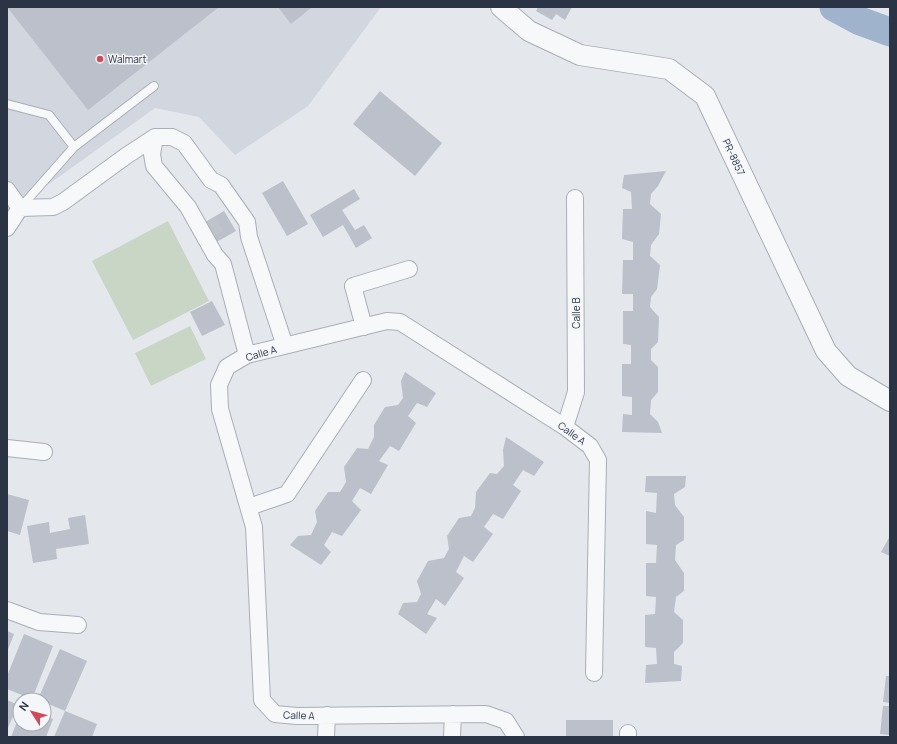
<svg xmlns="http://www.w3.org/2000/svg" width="897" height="744" viewBox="0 0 897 744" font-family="Manrope,sans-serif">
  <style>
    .built { fill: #d2d6de }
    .green { fill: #c9d6c5 }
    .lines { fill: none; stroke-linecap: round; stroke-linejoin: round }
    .river { stroke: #9fb4cc; stroke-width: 29 }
    .building { fill: #bbc0ca }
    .minor-tunnel { stroke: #bfc3cb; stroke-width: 16; stroke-dasharray: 16 8; stroke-linecap: butt }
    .service-casing { stroke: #a9aeb7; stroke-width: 10 }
    .minor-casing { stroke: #a9aeb7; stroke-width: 18 }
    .tertiary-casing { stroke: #a9aeb7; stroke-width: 22 }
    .service { stroke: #f7f8fa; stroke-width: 8 }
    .minor { stroke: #f7f8fa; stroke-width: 16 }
    .tertiary { stroke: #f7f8fa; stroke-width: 20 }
    .poi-dot { fill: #d1495b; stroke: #f4f6f9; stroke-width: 1.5 }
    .labels { text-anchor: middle; stroke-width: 3; stroke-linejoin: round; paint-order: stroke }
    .poi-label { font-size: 10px; fill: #2b3445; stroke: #f4f6f9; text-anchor: start }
    .street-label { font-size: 10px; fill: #2b3445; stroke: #f4f6f9 }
  </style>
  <rect width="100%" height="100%" fill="#e4e7ec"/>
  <!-- built -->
  <path class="built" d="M7,7H381L308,106L235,155L199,117L155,108L7,214Z"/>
  <!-- green -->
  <path class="green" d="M168,221L209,301L133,340L92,261Z
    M190,326L206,359L151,386L135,353Z"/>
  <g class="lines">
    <!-- river -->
    <path class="river" d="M834,7L860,21L890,32"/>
  </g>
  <!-- building -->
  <path class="building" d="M7,7H219L88,110Z
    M278,7H310L311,8L291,24Z
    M538,7H572L565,20L556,14L552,20L536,11Z
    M380,91L442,143L415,176L353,124Z
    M666,171L658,186L651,194L650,204L661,214L659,234L651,245L650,256L660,265L657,289L651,297L650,307L659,317L658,342L651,349V360L658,367V392L651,400L650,414L658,422L662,433L622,432L623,414L632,415V397L622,396V364H631V345L623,344V311H633V294H622L623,260H633V242L622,239L623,209H632L631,192L622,188L624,175Z
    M283,181L308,224L287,236L262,193Z
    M354,189L360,199L342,210L355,230L364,225L372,238L356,248L343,225L323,237L310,215Z
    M224,211L236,231L213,244L202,224Z
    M212,301L225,325L202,336L190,312Z
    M405,372L436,393L427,407L417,403L408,416L416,423L399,451L390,446L379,461L388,465L371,494L360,488L352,501L361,510L342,536L332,532L324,545L331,552L321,565L290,545L298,536L311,535L317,522L315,511L328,492H340L346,482L344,467L357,448L368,449L374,437V425L385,407L398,405L403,398L401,381Z
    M506,437L544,462L534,476L523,470L513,485L521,491L503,519L493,514L484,527L493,534L473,562L464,556L456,572L464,578L445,606L436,599L427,614L437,618L426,634L398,614L403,603L417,602L421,594L417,581L428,561L444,558L449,549L447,536L459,518L471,516L475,508L476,492L490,473L497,474L504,466L503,450Z
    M646,476H686L685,487L674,494L675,505L684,517V540L676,545L675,560L684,573V591L676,597L674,612L683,620V643L674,652V664L682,666L681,681L645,683L646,665L657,664L656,648L645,647V615L655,614L656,597L646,596V563H656L657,545L646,544V511L656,513L657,493L645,492Z
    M7,494L29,500L20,535L7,531Z
    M85,515L89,544L56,549L57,559L33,563L27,526L49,522L50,533L70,529L68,518Z
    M890,536V556L881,552Z
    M7,631L14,634L7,652Z
    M24,634L53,646L32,699L7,689V676Z
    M60,649L87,661L65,711L44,702V700L38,699Z
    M886,676H890V703L883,702Z
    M7,700L18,705L7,730Z
    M883,706H890V735L880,734Z
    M65,711L97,724L92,737H54Z
    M20,714V724H44V715L53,719L46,737H11Z
    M566,720H613V737H566Z"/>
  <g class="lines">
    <!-- minor-tunnel -->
    <path class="minor-tunnel" d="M208,221L220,240"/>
    <defs>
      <path id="service" d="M7,104L49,115L74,147
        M21,207L74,147L154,86"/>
      <path id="minor" d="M155,137H172L184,143L211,180L221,185L247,222L249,237L285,346
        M155,137L152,154L154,166L188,207L215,255L223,264L247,355
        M7,190L20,208
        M20,208L53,207L63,202L126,156L155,137
        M7,228L20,208
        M364,327L353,286L409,269
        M565,427L576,392L575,198
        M7,448L44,452
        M249,507L287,494L363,380
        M7,610L39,622L78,625
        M628,733V737
        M326,737L327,715
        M452,737L453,714
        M516,737L506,721L486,714L297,716L275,714L262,700L254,527L220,409L219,385L227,367L247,355L387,321L400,322L565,427L590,446L598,460L594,673"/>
      <path id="tertiary" d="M501,7L529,31L580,55L669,69L705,96L826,351L848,376L890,401"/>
    </defs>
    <!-- service casing -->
    <use href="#service" class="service-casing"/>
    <!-- minor casing -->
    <use href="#minor" class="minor-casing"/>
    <!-- tertiary casing -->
    <use href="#tertiary" class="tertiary-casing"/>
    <!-- service -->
    <use href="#service" class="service"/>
    <!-- minor -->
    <use href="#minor" class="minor"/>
    <!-- tertiary -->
    <use href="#tertiary" class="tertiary"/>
  </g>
  <!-- markers -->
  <circle class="poi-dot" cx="100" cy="59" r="4"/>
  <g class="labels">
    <!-- poi labels -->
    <g class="poi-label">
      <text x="108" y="63">Walmart</text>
    </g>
    <!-- street labels -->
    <g class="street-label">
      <text transform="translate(734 157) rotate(65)" y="4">PR-8857</text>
      <text transform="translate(576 313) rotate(-90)" y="4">Calle B</text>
      <text transform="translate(261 353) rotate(-16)" y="4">Calle A</text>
      <text transform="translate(572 433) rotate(36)" y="4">Calle A</text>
      <text transform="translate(299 715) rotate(2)" y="4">Calle A</text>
    </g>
  </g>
  <!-- border -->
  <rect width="897" height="744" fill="none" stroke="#2b3445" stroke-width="16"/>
  <!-- north arrow -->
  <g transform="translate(32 712) rotate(306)"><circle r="19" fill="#f4f6f9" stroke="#a4a8b1"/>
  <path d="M0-3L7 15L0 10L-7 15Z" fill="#d1495b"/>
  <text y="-6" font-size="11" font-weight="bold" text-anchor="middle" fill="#2b3445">N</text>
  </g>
</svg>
